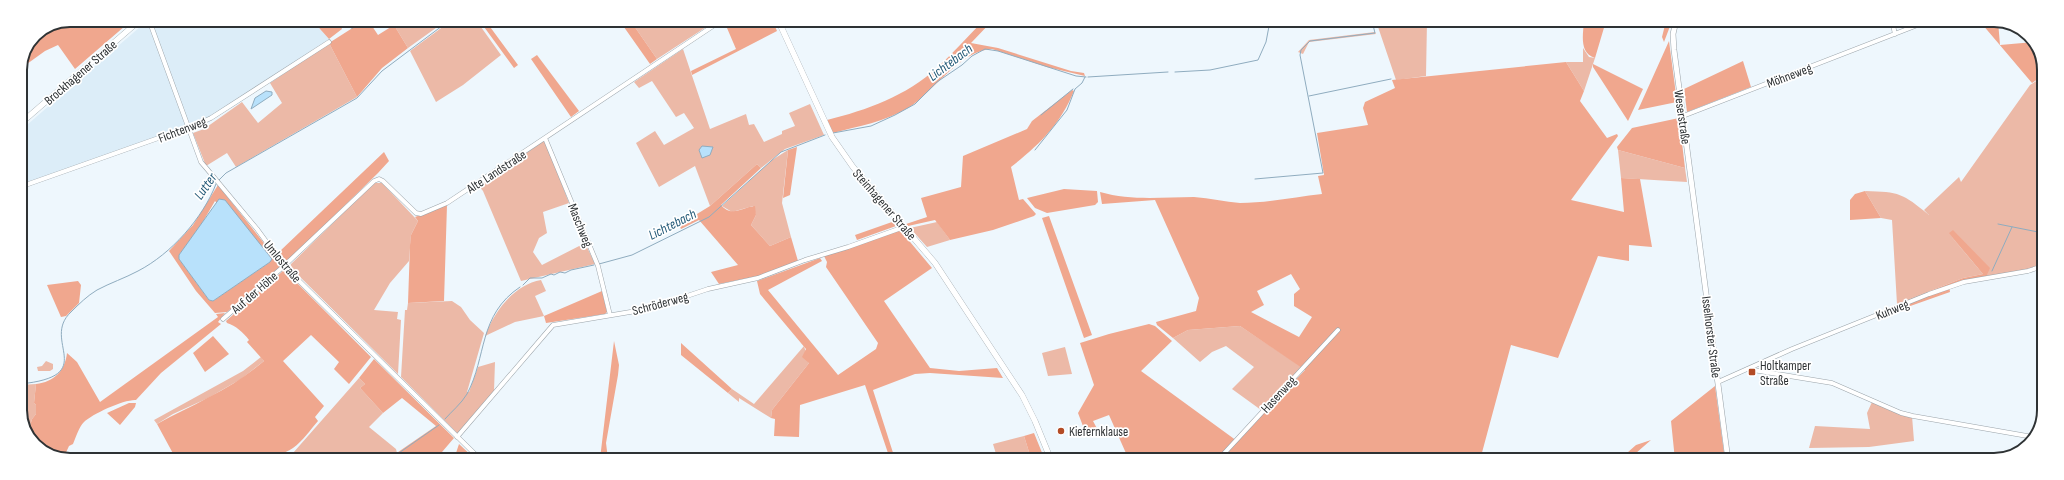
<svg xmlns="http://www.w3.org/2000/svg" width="2064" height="480" viewBox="0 0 2064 480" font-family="'Sofia Sans Condensed',sans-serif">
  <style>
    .built { fill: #dcedf8 }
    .green { fill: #ecb9a7 }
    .forest { fill: #f0a78e; fill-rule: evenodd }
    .water { fill: #b8e1fb; stroke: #8facbf }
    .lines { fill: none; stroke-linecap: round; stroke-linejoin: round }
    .stream { stroke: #8facbf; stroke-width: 1 }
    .minor-casing { stroke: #9ba4aa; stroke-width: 5 }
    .tertiary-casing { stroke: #9ba4aa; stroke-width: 6 }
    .secondary-casing { stroke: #9ba4aa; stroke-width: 6 }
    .minor { stroke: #fff; stroke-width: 4 }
    .tertiary { stroke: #fff; stroke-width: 5 }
    .secondary { stroke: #fff; stroke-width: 5.5 }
    .poi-dot { fill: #b34b25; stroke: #fff; stroke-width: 1.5 }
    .labels { text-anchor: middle; stroke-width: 3.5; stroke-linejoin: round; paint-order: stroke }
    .street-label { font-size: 13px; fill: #2e3234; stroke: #fff }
    .poi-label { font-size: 13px; fill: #2e3234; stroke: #fff; text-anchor: start }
    .water-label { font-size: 14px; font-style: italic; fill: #235977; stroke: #fff }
    .rim { fill: none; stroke: #2e3234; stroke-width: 2 }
  </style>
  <rect width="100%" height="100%" fill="#eef7fd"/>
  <!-- built -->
  <path class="built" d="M148,20H312L329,39L210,117L193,125L20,185V131Z"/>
  <!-- green -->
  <path class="green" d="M400,20H447L408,48L394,25Z
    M452,20H476L501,55L463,85L436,102L410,51Z
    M630,20H717L657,59Z
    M1376,21H1427L1426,76L1396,80Z
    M1375,32L1376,34L1309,42L1303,54L1298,52L1309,40Z
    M329,43L357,97L236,167L227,153L206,166L193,133L204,129L242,102L258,123L282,103L270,83Z
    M1583,48L1589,57L1595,58L1584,91L1566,62H1583Z
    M683,49L710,129L746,114L749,125L754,124L764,142L782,134V131L795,126L789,113L810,104L824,135L785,149L761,168L757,164L710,206L695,166L659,187L636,143L655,131L664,145L694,128L684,113L676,117L652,81L639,88L634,82Z
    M2044,76L2043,265L2027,270L1986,277L1949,234L1983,274L1963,278L1897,304L1892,220L1881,218L1865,191C1900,192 1902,193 1929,215L1924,210L1959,177L1961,182L2030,85Z
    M545,140L569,203L543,212L547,233L539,238L533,252L542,265L585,243L595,264L521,281L483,191L479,186Z
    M788,150L782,203L791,237L770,246L751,225L756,215L753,206L732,212L722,206L772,160Z
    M1618,150L1685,168L1687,182L1621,178Z
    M374,183H382L418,221L411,235L409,261L390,283L374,310L398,312L397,319L401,320L398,374L290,267L291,264Z
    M937,222L950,240L927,247L910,228Z
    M541,280L546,291L535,296L544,316L515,322L485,336C495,310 514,285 541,280Z
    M452,301L461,307L470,320L484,333L467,392H469L478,367L495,362L494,391L458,434L401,377L405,310H407L408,303Z
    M1240,326L1302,367L1261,410L1232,389L1254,367L1226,346L1212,352L1200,362L1173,338L1188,330Z
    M804,346L809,363L772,410L771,418L739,398V402L728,393L732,389L754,404Z
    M1065,347L1072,374L1048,376L1042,353Z
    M261,357L264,361L241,379L208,398L173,414L157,424L154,420L243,371Z
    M46,361L53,364V369L50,371H38L37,367L42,366Z
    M359,378L365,384L360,388L383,413L369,427L396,449L397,453L388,459H296L293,453Z
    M36,384L34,403L36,405V414L32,419L28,433L20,417V385Z
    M1872,402L1912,416L1914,441L1869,447L1809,448L1815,426L1870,429L1867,413Z
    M1024,436L1029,452L1003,459L1001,455L996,454L993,444Z"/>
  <!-- forest -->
  <path class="forest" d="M70,20H132L75,69L58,45L45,51L20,69L35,34Z
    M312,20H338L342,29L329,39Z
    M365,20H368L378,35L394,25L408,48L382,68L357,97L329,43Z
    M479,20H485L518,65L514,68Z
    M619,20H630L657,59L650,64Z
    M725,20H772L777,31L692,75L691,71L736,49L724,21Z
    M984,20H993L971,43L998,48L1071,71L1084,73L1085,76L1047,67L992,49C960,50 933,93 908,108C884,122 859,126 833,133L827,120C867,110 906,96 937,68C953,53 968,36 984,20Z
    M1584,21H1606L1595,58C1579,53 1583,35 1584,21Z
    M1666,21H1672L1664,42L1662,37Z
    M1982,21H1998L2000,45L2034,42L2044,66V75L2032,83L1982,24Z
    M1669,41L1677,102L1638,110Z
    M537,55L579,111L571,117L531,59Z
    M1743,61L1751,87L1687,112L1684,89Z
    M1566,62L1584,91L1580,101L1607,138L1617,134L1618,136L1571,200L1624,212L1621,178L1640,179L1652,247L1629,245V261L1598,256L1558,358L1511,345L1480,460H1129L1109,415L1093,421L1101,436L1086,434L1078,413L1094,385L1080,343L1109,334L1149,324L1155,326L1172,341L1141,371L1237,441L1305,370L1240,326L1188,330L1173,338L1157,325L1156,322L1196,311L1199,298L1155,200L1102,204L1100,192C1131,201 1162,197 1194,197C1210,198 1225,202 1240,203C1267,203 1295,197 1322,194L1318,176L1324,175L1317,133L1368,125L1363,108L1365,102L1395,88L1392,80ZM1291,274L1300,289L1294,294V306L1312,317L1299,337L1251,312L1264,305L1257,291Z
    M1593,64L1643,89L1628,121L1593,67Z
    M1072,90L1074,91C1060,125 1039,145 1011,167L1019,200L1023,199L1036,214L1034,216L993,230L950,240L935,220L908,226L906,224L927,217L921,198L961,187L963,156L1027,129L1032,121Z
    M1679,118L1685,168L1618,150L1617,147L1632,128Z
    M797,147L790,195L783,198L788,150Z
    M384,152L389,161L378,173L287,262L279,252Z
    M757,164L761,168L721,205C732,218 742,207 755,206L756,215L751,225L770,246L791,237L798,261L758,276L719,284L711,272L738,265L699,220L681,229L679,225L710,206Z
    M218,185L282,266L227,312L215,313L196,291L169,251L193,225ZM215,201L270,262L213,301L209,300L179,259V255L201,225Z
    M1064,189L1097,191L1098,202L1095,205L1047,213L1035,208L1027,198Z
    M1865,191L1881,218L1850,220V200L1855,194Z
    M447,205L444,301L408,303L410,245L411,235L418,221L415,217Z
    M1049,216L1092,335L1084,338L1042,218Z
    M892,222L896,226L857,240L855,235Z
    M900,230L932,268L884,301L930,368L959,371L997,368L1003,378L930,373L915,374L873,390L895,459H890L865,385L800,405L799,437L774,436L775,419L771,418L772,410L809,363L802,357L806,349L760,294L757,281L820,258L822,261L768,290L838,375L876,349L878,343L826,267L827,262L824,256Z
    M1953,230L1990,268L1986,277L1949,286L1950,292L1899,310L1897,304L1963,278L1983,274L1949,233Z
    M284,270L371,357L349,384L334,369L339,362L311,335L283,361L324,406L315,417L318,421C310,430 303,441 293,448C268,465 207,459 176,459L157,424C174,414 192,407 209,397C229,387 247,375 264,361L247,342L249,340C243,332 236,326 227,323L226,321Z
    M78,281L81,285L79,303L66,316L61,317L47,285Z
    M602,291L607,312L605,314L546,323L544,316Z
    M225,313L218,322L221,324L161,373L136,400C125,399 92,414 84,422C79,427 76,437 73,444L69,446L63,459H60L32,443L28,433L32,419L36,414V405L34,403L36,384C54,382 65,371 67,353L77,362L100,402L218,317L216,314Z
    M213,336L229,354L205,372L193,353Z
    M614,341L619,365L618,375L606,443L608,459H600Z
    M681,343L732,389L728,393L681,355Z
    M374,359L454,438L436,459H388L436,426L402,398L383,413L360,388L365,384L359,378Z
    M1715,386L1725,460H1675L1671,421Z
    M129,403H136L135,407L120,425L107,413Z
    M1034,433L1045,460L1007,459L1029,452L1024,436Z
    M1651,440L1628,460H1619L1636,445Z
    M459,444L475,459H454Z"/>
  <!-- water -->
  <path class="water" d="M266,91L272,92V95L251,109L255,98Z
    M702,146L713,147L710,155L702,158L699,150Z
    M219,199L225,200L272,259L270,262L213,301L209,300L179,259V255Z"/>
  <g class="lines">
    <!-- stream -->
    <path class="stream" d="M1175,72L1210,70L1258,60L1266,42L1270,21
      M1088,77L1168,72
      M1309,96L1391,79
      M1041,115L1073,89
      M833,133L871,126L895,115L915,104L937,82L962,65L972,56L985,49L998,51L1076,76L1086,77
      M1035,150L1067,110L1075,89L1082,83L1085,77
      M1255,179L1323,173L1300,55L1301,50L1310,41L1375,33L1372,21
      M218,181L226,173L357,98L382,71L450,20
      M1998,224L2043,233
      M599,264L632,255L709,217L781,152L825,135
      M1992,271L2012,227
      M523,285L530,278H542L551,274L554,275L560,272L565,273L571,270L594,265
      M20,384C101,376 40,341 71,312C79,304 87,296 97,290C110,283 125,278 138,271C171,254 203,218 216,184
      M445,419C452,411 461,404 467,394C487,357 478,315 520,287
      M399,453L439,425
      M390,459L397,454"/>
    <defs>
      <path id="minor" d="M149,20L201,162L207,169L257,229L284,266L480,459
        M1892,21L1895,34
        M352,26L360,20
        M1683,116L1928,21
        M545,138L598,266L610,315
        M20,187L198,124L211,118L329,42
        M223,319L284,266L374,181L379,179L383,181L416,213L421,214L447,203L722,20
        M1747,369L1832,383L1901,413L1913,416L2033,437
        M1718,382L1792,349L1929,294L1964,282L2028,271L2043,266
        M457,437L553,325L648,309L708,289L758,278L805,260L848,247L904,227
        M1218,460L1338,330"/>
      <path id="tertiary" d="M1676,21L1673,34L1674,50L1728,460"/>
      <path id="secondary" d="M778,20L832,137L853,167L935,263L1022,395L1035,421L1051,460
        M20,124L140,20"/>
    </defs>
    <!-- minor casing -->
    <use href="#minor" class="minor-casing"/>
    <!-- tertiary casing -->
    <use href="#tertiary" class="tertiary-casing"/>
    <!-- secondary casing -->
    <use href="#secondary" class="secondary-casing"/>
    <!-- minor -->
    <use href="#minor" class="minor"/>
    <!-- tertiary -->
    <use href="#tertiary" class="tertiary"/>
    <!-- secondary -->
    <use href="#secondary" class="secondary"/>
  </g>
  <!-- markers -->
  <g class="poi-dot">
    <rect x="1748" y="368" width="8" height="8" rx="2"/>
    <circle cx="1061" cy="431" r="4"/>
  </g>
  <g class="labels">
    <!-- street labels -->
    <g class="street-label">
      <text transform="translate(80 72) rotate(-41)" y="5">Brockhagener Straße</text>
      <text transform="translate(1789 75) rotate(-21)" y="5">Möhneweg</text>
      <text transform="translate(1683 117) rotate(82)" y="5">Weserstraße</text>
      <text transform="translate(182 129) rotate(-21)" y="5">Fichtenweg</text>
      <text transform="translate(496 171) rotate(-33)" y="5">Alte Landstraße</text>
      <text transform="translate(885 204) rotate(49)" y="5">Steinhagener Straße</text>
      <text transform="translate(581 225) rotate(68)" y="5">Maschweg</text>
      <text transform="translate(283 261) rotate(50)" y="5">Umlostraße</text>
      <text transform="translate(254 292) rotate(-41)" y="5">Auf der Höhe</text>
      <text transform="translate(660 303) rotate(-15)" y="5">Schröderweg</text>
      <text transform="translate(1892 309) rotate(-22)" y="5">Kuhweg</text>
      <text transform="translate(1712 337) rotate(83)" y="5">Isselhorster Straße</text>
      <text transform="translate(1278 394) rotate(-47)" y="5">Hasenweg</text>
    </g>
    <!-- poi labels -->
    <g class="poi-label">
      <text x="1760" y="370">Holtkamper<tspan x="1760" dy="15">Straße</tspan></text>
      <text x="1069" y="436">Kiefernklause</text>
    </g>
    <!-- water labels -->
    <g class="water-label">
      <text transform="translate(950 62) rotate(-37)" y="5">Lichtebach</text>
      <text transform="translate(205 186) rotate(-55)" y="5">Lutter</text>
      <text transform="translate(672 224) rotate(-27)" y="5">Lichtebach</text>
    </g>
  </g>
  <!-- crop -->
  <path d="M0 0H2064V480H0ZM70 27H1994A43 43 0 0 1 2037 70V410A43 43 0 0 1 1994 453H70A43 43 0 0 1 27 410V70A43 43 0 0 1 70 27Z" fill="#fff" fill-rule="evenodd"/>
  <path class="rim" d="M70 27H1994A43 43 0 0 1 2037 70V410A43 43 0 0 1 1994 453H70A43 43 0 0 1 27 410V70A43 43 0 0 1 70 27Z"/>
</svg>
